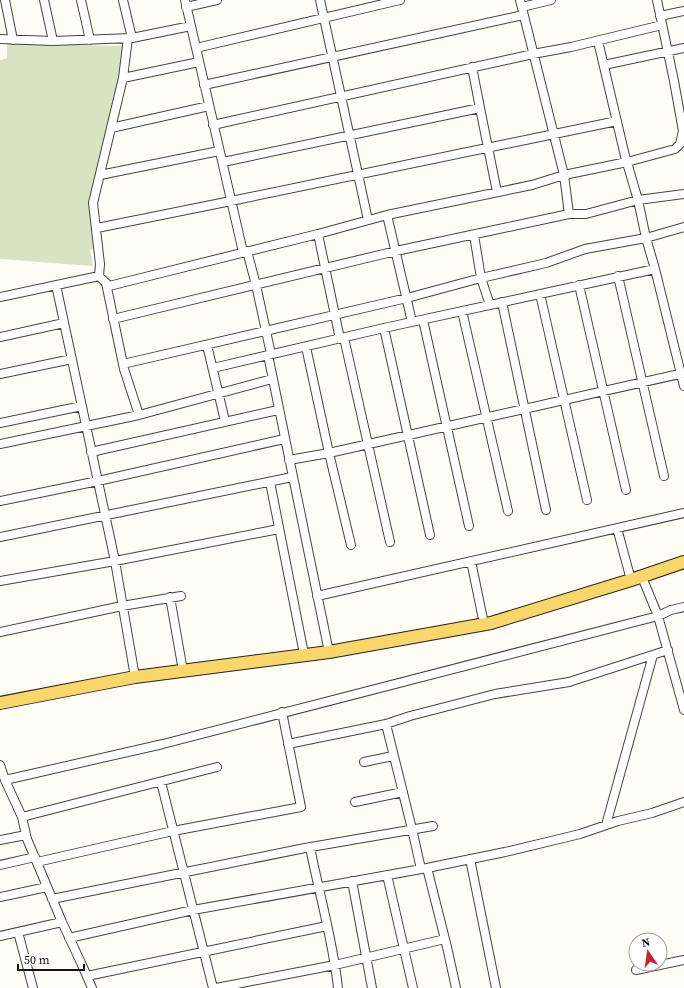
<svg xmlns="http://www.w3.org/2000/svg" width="684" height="988" viewBox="0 0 684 988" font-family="'Source Serif 4',serif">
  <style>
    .cemetery { fill: #d9e3c4 }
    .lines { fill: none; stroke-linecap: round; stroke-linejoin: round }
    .street-casing { stroke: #444; stroke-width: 10 }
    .primary-casing { stroke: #222; stroke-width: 14 }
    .street { stroke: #fff; stroke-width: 8 }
    .primary { stroke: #f9d66b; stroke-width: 12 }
  </style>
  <rect width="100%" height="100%" fill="#fffdf5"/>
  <!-- cemetery -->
  <path class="cemetery" d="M7,43L123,46L119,75L113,105L89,203L96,248L90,250L93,266L0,259V60L7,58Z"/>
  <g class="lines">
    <defs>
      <path id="street" d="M5,0L13,40
        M44,0L53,41
        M81,0L90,40
        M123,0L132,38
        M185,0L243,252
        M320,0L368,220
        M520,0L564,175L569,214
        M186,7L217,0
        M522,7L551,0
        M660,16L684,11
        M0,39L53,41L132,38L191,26
        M598,41L625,156L638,200L646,238L655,269L684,386
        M196,48L400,0
        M604,65L684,48
        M472,67L480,108
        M123,78L199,62
        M204,85L523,15
        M213,125L533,54L571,47L662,25
        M111,128L209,106
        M223,162L480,108L497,192
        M100,175L219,151
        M387,215L412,322
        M97,228L231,201L617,121
        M318,234L340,339
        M474,235L481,278L490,305
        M247,251L256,285L271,354
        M99,276L100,264L93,203L123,78L128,38
        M618,276L664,476
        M106,283L124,369L139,415
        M56,285L115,561L135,677
        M579,285L626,490
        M540,294L587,500
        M0,297L99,276L109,286L318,234L387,215L532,185L564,175L627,162L675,149L680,144L683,131L674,81L657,0
        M502,302L546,510
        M462,311L508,511
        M113,319L396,251L569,214H586L638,200L684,194
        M423,320L469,526
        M384,328L430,535
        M0,337L64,323
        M344,338L390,542
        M207,345L225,421
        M306,347L329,453L351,545
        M268,355L329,652
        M123,364L407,298L481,278L546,263L585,249L646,238L684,227
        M213,368L384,328L655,269
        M0,374L72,359
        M0,423L82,406
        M0,444L139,415L272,379
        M91,452L278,410
        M289,460L329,453L684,373
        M270,482L304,654
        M0,501L98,481L284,439
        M617,528L631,580
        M0,537L292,477
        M471,561L484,624
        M642,577L658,616L684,710
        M0,581L115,561L279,529
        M317,596L684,513
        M170,597L183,671
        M0,632L122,606L181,596
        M386,724L412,829L421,869
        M288,744L386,724L410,716L495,694L569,682L668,650
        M364,762L393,756
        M0,765L5,780L22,817L27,839L62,922L82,965L92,988
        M5,780L163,744L658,616L671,610L684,607
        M161,782L213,988
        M355,802L403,792
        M22,817L217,767
        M606,825L653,655
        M0,840L26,835
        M310,847C319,894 333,940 338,988
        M470,859L496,988
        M37,862L173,831L301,807L282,712
        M0,865L35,857
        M427,868L447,947L456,988
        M387,875L413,988
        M352,881L372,988
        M0,897L47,887
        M52,899L305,848L433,826
        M18,932L33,988
        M0,936L62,922
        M69,938L193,910L427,868L505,852L580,834L618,821L652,813L684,802
        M636,970L684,960
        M87,976L327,926
        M216,988L335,965L445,939"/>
      <path id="primary" d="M0,703L135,677L329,652L491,623L631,580L684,562"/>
    </defs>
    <!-- street casing -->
    <use href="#street" class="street-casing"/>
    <!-- primary casing -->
    <use href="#primary" class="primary-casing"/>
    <!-- street -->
    <use href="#street" class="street"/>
    <!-- primary -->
    <use href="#primary" class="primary"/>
  </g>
  <!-- north arrow -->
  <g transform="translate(648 952) rotate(347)"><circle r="19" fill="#ffffff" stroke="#a0a0a0"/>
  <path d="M0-3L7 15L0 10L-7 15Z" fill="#c4262e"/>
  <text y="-6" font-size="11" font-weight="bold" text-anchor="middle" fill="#111111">N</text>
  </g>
  <!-- scale -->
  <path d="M18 964v6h66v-6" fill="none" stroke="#111111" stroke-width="2"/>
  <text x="24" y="964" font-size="12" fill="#111111" stroke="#ffffff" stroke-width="3" paint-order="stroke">50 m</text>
</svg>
